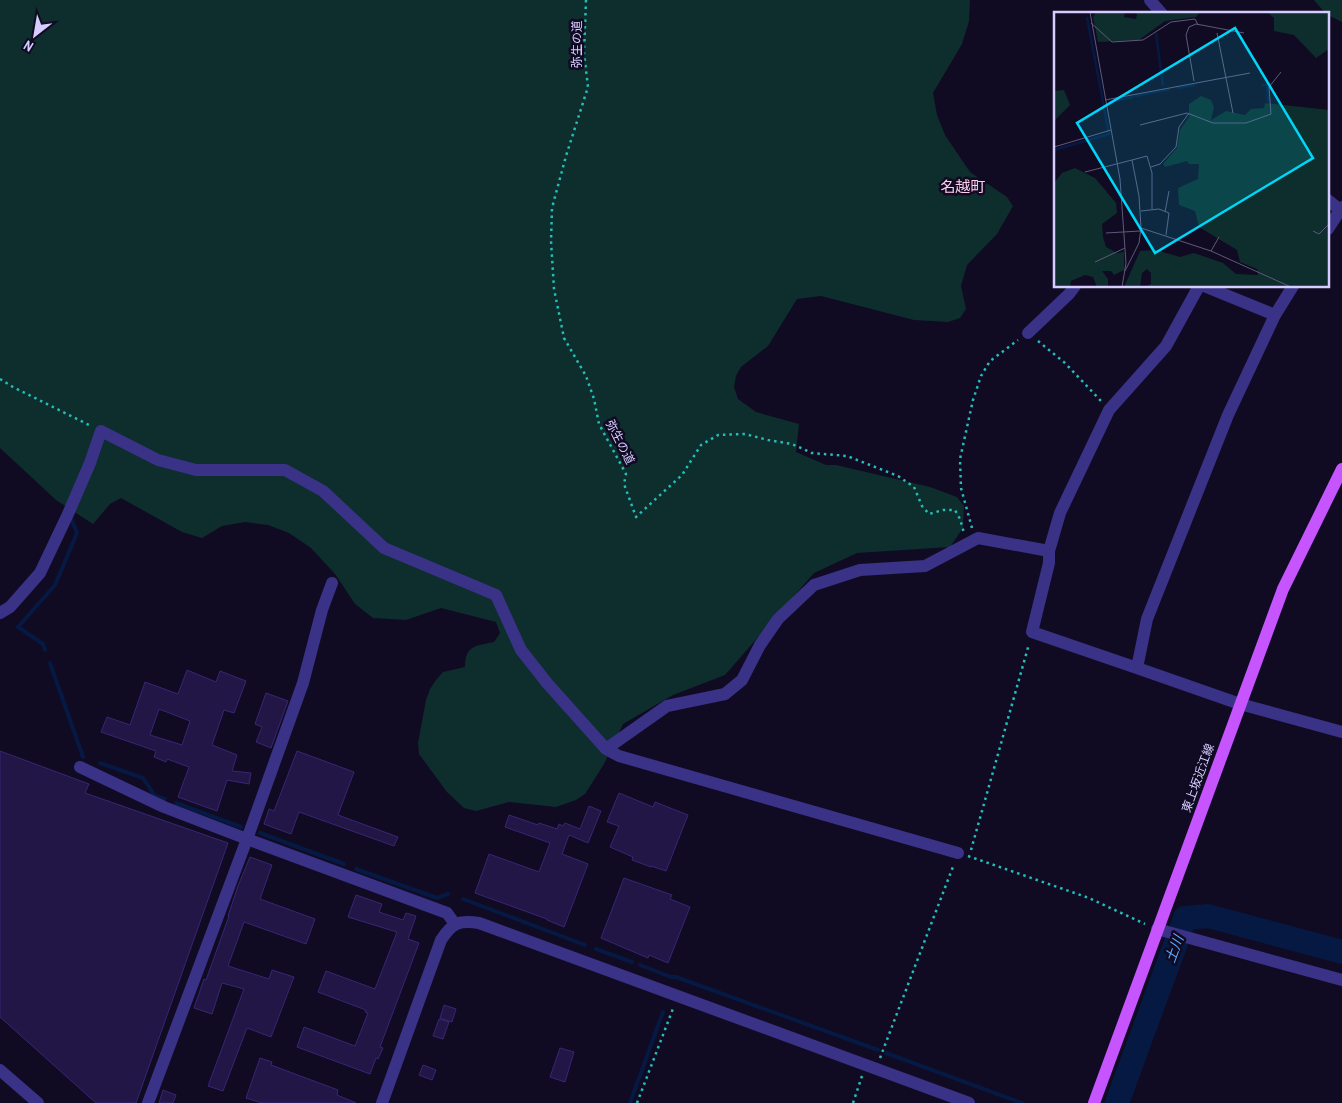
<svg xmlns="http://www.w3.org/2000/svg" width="1342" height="1103" viewBox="0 0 1342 1103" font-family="'Archivo Narrow','Noto Sans JP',sans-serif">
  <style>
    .green { fill: #0e2d2d }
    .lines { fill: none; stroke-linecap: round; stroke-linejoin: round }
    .stream { stroke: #051943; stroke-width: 4 }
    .river { stroke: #051943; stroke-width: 24 }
    .building { fill: #211646; stroke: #382674; fill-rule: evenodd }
    .path { stroke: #23beba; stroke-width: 2.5; stroke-dasharray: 2.5 4; stroke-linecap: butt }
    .minor { stroke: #393286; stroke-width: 12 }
    .major { stroke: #c654ff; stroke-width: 12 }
    .labels { text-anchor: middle; stroke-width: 5; stroke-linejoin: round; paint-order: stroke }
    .street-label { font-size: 12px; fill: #d5cdff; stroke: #100b23 }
    .water-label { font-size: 14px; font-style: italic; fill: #5badff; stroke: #100b23 }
    .quarter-label { font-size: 15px; fill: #ffcfec; stroke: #100b23 }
    .inset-river { fill: none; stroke: #051943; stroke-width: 2.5 }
    .inset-road { fill: none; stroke: #5f597b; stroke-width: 1 }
    .view { fill: #00d6f8; fill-opacity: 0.15; stroke: #00d6f8; stroke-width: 2.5 }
    .inset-edge { fill: none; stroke: #d5cdff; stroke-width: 2.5 }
  </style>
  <rect width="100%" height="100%" fill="#100b23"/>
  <!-- green -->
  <path class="green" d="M0,0H970L969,21L962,44L933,93L937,115L945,135L970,172L1007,197L1013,206L997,234L967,265L961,286L966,309L960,318L948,322L914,320L821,296L797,299L768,346L741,367L736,376L734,387L738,399L756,412L799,424L796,452L826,465H836L930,487L957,497L964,506L963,528L950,547L857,553L814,573L725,675L673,695L623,724L604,764L585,794L576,800L556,807L509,802L476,811L464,808L447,792L419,754L418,743L426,700L430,689L436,680L443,672L465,667C465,645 476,646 494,642L500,633L496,622L441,608L406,620L373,618L355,604L335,574L311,548L289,533L268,525L245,522L222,526L202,538L182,532L121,498L110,504L93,524L56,500L0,448Z
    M1314,0H1342V22L1328,15V14H1326Z"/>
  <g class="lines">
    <!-- stream -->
    <path class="stream" d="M45,650L43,644L18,627L55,585L77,533L71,518
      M50,663L83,757
      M100,763L143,778L155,796L165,799
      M176,803L241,827
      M260,833L344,864
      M356,869L437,898L448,894
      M463,899L585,945
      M596,949L632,962
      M640,965L671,977H676L878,1050
      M886,1053L1022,1103
      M630,1103L663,1012"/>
    <!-- river -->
    <path class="river" d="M1117,1103L1185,918L1208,916L1342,952"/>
  </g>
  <!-- building -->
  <path class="building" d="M187,670L216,682L220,671L246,681L234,713L224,710L212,745L237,755L232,771L251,773L249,784L227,780L217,811L178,797L189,767L167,759L166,762L154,757L156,751L101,732L107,717L130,725L145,682L178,694ZM159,709L190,721L182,745L150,735Z
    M266,693L288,701L271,748L256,742L262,727L255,724Z
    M0,751L89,784L85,793L228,843L136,1103H96L0,1017Z
    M297,751L354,772L338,815L398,837L394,846L299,812L291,834L264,824L269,809L274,811Z
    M619,793L653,807L655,802L688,815L666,871L651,866V867L632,860L633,857L610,847L619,826L607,822Z
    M589,806L601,811L588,843L569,835L562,854L588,864L564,927L547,920V919L475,893L489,854L539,872L550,843L505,827L509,815L538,825L539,823L557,829L559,824L563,826L565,823L580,829Z
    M250,857L272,865L260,899L315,919L306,944L244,922L228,966L269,979L272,970L294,977L271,1037L247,1028L223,1091L208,1086L244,989L222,983L212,1014L194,1008L204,979L206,980L229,916H228L238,886Z
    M624,878L672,895L670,899L690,907L668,963L649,955L648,958L601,938Z
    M356,895L382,904L379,912L403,920L406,913L416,916L408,939L419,943L380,1047L383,1048L378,1059L376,1058L370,1074L297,1047L304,1027L355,1046L368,1013L365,1012L366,1010L318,992L326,971L375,989L397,932L348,917Z
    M444,1005L456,1009L452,1022L440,1018Z
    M439,1019L449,1022L443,1039L433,1036Z
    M560,1048L574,1052L565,1082L550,1077Z
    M260,1058L272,1062L271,1065L338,1090L337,1095L356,1103H262L246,1098Z
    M423,1065L436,1070L432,1080L419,1075Z
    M163,1090L176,1095L173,1103H159Z"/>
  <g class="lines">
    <!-- path -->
    <path class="path" d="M586,0L584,53L588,87L566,156L552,208L551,241L554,289L564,338L586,376L594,399L599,424L626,474L624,484L636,517L682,475L701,445L718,435L745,434L768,440L792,444L812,453L847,456L898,476L914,487L922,506L929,514L943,510H955L960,519L964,533
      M1038,341L1065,363L1101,401
      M0,379L13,387L91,426
      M972,528L961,488L960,459L973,400L981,376L990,361L1018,340
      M971,850L1029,644
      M968,856L1089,898L1145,924
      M880,1058L954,864
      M637,1103L674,1006
      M853,1103L862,1076"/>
    <!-- minor -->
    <path class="minor" d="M1150,0L1162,14
      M1328,200L1340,210
      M1328,229L1342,207
      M1204,286L1275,315
      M1293,286L1275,315L1228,415L1147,619L1137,668L1240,704L1342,732
      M1028,333L1069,294L1075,286
      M0,613L10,607L40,573L68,514L90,463L101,431L158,460L196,470H285L323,491L384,548L496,595L521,650L547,683L606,749L619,756L958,853
      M1137,668L1032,632L1049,563V551L1060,513L1109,410L1166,346L1199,286
      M606,749L667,706L725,694L742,680L760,645L778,619L814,585L860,570L925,566L978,538L1049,551
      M80,767L164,807L247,839L447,913L455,924
      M1157,929L1342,980
      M0,1070L38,1103
      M148,1103L247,839L303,683L322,610L332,583
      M382,1103L441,940C452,923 459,920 479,923L969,1103"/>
    <!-- major -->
    <path class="major" d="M1094,1103L1283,589L1342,469"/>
  </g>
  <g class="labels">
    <!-- street labels -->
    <g class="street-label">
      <text transform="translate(577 44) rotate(-90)" y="4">弥生の道</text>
      <text transform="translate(620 442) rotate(63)" y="4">弥生の道</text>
      <text transform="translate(1198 778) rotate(-70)" y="4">東上坂近江線</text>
    </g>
    <!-- water labels -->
    <g class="water-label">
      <text transform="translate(1174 949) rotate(-70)" y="5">土川</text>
    </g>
    <!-- quarter labels -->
    <g class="quarter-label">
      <text x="963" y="192">名越町</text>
    </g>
  </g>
  <!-- overview -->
  <g transform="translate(1054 12)">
    <rect width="275" height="275" fill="#100b23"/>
    <path d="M42,0H71L70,5L82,7L83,2L78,0H146L142,5L111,9L85,28L44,30L39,5ZM213,0H275V37L262,46L240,23L220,19V6ZM10,78L16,93L0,109V79ZM147,84L157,88L160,95L157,108L172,99L191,103L197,97L210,96L211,91L275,98V275H91L97,272V261L93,257L88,261L86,275H70L86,239L102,238L126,245L140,241L169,251L182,262L204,263L203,257L186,250L183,238L145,215L141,199L125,193L124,176L144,167L145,152H135L133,149L111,155L109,152L123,136L126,118L135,105V92ZM21,156L41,166L62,191L63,201L48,212L49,225L52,235L63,241L70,240V258L60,263L57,259H48L54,267V275H43L39,265L31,263L17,269L16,275H0V171L8,161Z" fill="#0e2d2d"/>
    <path class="inset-river" d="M102,21L109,74M208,73H213L214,90M123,76L141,73M81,84L116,77M54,90L80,85M0,138L55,122L33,5"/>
    <path class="inset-road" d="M36,0L66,167L72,251L68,275M37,11L58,30L89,28L117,10L141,7L144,13M163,21L179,101M140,69L132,23L135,15L142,12L190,21M51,88L196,61M86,113L133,101L159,111H192L217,102L215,75L227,60M0,135L57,118M78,148L93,144L98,161V197M97,155L106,152L122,135L125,115L135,101M31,160L78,148L85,184L87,216L85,231L71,259M87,199L105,197L115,201L112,223M111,200L115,179M87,216L157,239L237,275M259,219L265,222L275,212M52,221L86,219M157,239L165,225M41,250L71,236"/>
    <path class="view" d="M181,16L259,146L101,241L23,111Z"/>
    <rect width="275" height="275" class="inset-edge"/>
  </g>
  <!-- north arrow -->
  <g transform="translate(35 35) rotate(211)" stroke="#100b23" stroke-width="4" paint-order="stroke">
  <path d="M0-4L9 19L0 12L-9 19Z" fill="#d5cdff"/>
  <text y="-8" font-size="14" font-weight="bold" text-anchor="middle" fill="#d5cdff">N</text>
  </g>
</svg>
